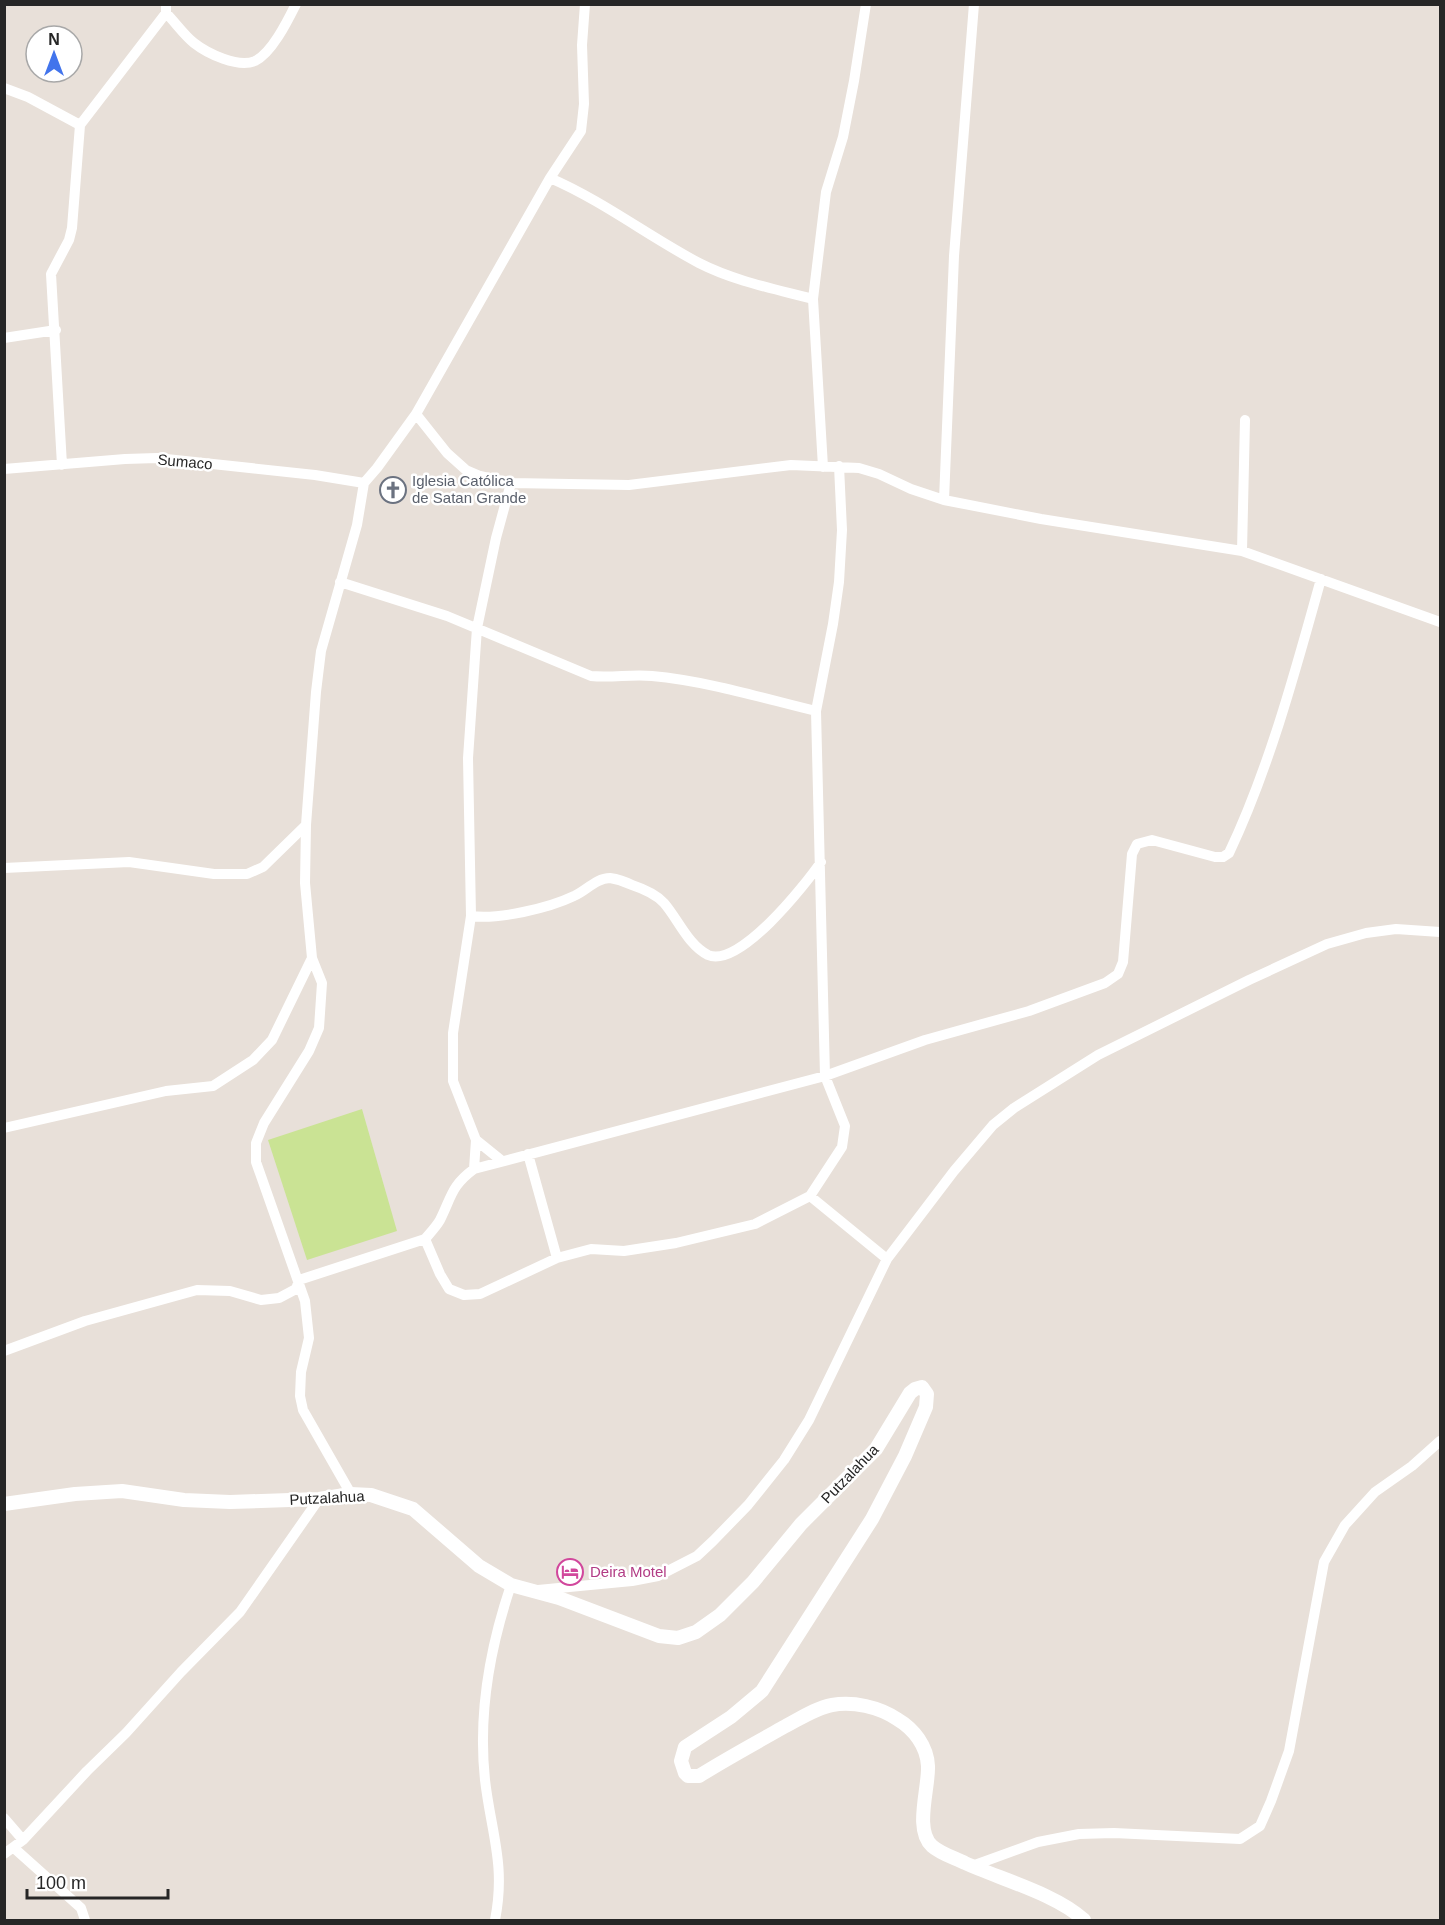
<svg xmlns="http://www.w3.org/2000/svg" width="1445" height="1925" viewBox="0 0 1445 1925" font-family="Arial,sans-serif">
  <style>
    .pitch { fill: #cae394 }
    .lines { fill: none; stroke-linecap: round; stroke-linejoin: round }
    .minor { stroke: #fff; stroke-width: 10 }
    .tertiary { stroke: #fff; stroke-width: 14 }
    .labels { text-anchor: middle; stroke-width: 5; stroke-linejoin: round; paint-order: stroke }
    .street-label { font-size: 15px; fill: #262626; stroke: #fff }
    .worship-label { font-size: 15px; fill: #5b616d; stroke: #fff; text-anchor: start }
    .hotel-label { font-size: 15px; fill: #b23c85; stroke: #fff; text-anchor: start }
  </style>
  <rect width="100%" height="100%" fill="#e8e0d9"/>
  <!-- pitch -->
  <path class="pitch" d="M362,1109L397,1231L307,1260L268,1140Z"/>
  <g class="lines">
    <!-- minor -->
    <path class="minor" d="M166,13C175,22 184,35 194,43C208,54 238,68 255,61C272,53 288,20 296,4
      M4,88L28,97L80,125L72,228L69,240L51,274L62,465
      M80,125L166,13V4
      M550,178C603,201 648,236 699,263C734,281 775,289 813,299
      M4,338L56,330
      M416,414L447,453L466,470L480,476L511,483L629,485L791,465L859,468L879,474L911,489L944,500L1041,519L1242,551L1440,622
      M823,467L813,299L826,192L843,137L854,81L866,4
      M4,469L125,459L157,458L315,475L364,483
      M944,500L954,256L974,4
      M1242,551L1245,420
      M340,582L447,616L591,676C612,678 632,674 652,676C707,681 762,698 816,711
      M4,868L129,862L214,874H247L263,867L306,825
      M471,916C498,920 549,908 574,896C586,891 596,878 610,878C617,879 626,882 632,885C644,889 656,894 664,903C678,919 688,945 708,955C739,969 805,885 821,862
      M4,1128L166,1091L213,1086L253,1060L272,1040L312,958
      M476,1140L502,1161
      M528,1154L557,1258
      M474,1169L476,1140L453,1081V1033L471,916L468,758L477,628L496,538L511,483
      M810,1196L887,1259
      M425,1239C430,1233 436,1227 440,1220C452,1196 451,1186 474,1169L825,1076L925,1040L1029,1011L1105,983L1118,974L1123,962L1132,854L1137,844L1152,840L1215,857H1223L1229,853C1269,769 1296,669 1321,579
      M4,1351L85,1321L197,1290L230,1291L261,1300L279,1298L296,1289L299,1280L425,1239L440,1274L449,1289L464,1295L480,1294L557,1258L591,1249L624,1251L676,1243L755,1224L810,1196L842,1147L845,1126L825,1076L816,711L833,624L839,582L842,530L839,466
      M351,1494L303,1410L300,1396L301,1372L309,1338L305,1301L256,1162V1143L264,1123L309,1051L319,1028L322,983L312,958L305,883L306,825L316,692L321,651L357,525L364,483L377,468L416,414L550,178L581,131L584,104L582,45L585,4
      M538,1590L632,1581L658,1576L697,1556L713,1541L748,1505L784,1460L809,1420L887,1259L954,1171L993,1125L1014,1108L1098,1055L1249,980L1327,944L1366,933L1396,929L1440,932
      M4,1818L23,1840
      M14,1848L81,1908L85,1920
      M4,1854L23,1840L87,1771L126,1733L181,1672L240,1612L319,1499
      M972,1866L1038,1842L1079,1834L1114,1833L1240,1839L1260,1826L1271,1801L1289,1751L1324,1562L1345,1525L1375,1492L1412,1466L1440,1441
      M495,1920C506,1865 491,1832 485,1780C478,1715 490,1647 511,1585"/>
    <!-- tertiary -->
    <path class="tertiary" d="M4,1504L75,1494L122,1491L184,1500L230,1502L319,1499L351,1494L371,1495L413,1509L479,1566L511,1585L559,1598L659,1636L678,1638L696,1632L720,1615L753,1582L801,1524L876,1449L910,1393L915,1389L922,1387L927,1394L926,1407L905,1456L872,1519L762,1691L731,1717L685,1747L681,1761L685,1773L688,1776H699C726,1759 754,1744 782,1728C798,1720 815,1708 832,1705C853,1701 879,1707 897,1719C914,1729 927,1746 928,1766C929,1788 914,1830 932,1846C941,1854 955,1858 965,1863C1000,1879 1056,1894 1084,1920"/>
  </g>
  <!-- icons -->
  <defs>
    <symbol id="church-ring" viewBox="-11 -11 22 22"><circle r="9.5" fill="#fff" stroke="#6b7280" stroke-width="1.5"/><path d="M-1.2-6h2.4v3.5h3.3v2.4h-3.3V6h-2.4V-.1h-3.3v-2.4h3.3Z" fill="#6b7280"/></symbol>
    <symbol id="hotel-ring" viewBox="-11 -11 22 22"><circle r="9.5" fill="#fff" stroke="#d1479c" stroke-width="1.5"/><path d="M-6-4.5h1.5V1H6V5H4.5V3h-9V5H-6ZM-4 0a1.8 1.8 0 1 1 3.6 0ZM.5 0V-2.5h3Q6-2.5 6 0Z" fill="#d1479c"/></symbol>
  </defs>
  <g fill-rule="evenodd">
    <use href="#church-ring" x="378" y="475" width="30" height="30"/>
    <use href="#hotel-ring" x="555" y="1557" width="30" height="30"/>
  </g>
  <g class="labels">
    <!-- street labels -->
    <g class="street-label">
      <text transform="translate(185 462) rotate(5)" y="5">Sumaco</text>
      <text transform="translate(850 1474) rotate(-46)" y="5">Putzalahua</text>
      <text transform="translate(327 1498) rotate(-3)" y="5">Putzalahua</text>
    </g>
    <!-- worship labels -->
    <g class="worship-label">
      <text x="412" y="486">Iglesia Católica<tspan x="412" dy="17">de Satan Grande</tspan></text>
    </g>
    <!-- hotel labels -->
    <g class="hotel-label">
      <text x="590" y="1577">Deira Motel</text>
    </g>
  </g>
  <!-- border -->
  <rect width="1445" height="1925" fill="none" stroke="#262626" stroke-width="12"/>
  <!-- north arrow -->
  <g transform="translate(54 54)"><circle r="28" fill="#ffffff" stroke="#a8a8a8" stroke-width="1.5"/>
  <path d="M0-4.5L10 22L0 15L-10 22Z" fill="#4274ec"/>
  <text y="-9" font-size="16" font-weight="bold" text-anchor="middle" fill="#262626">N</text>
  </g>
  <!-- scale -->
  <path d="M27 1889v9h141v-9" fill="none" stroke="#262626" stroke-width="3"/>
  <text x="36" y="1889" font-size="18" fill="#262626" stroke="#ffffff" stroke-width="4.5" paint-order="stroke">100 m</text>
</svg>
